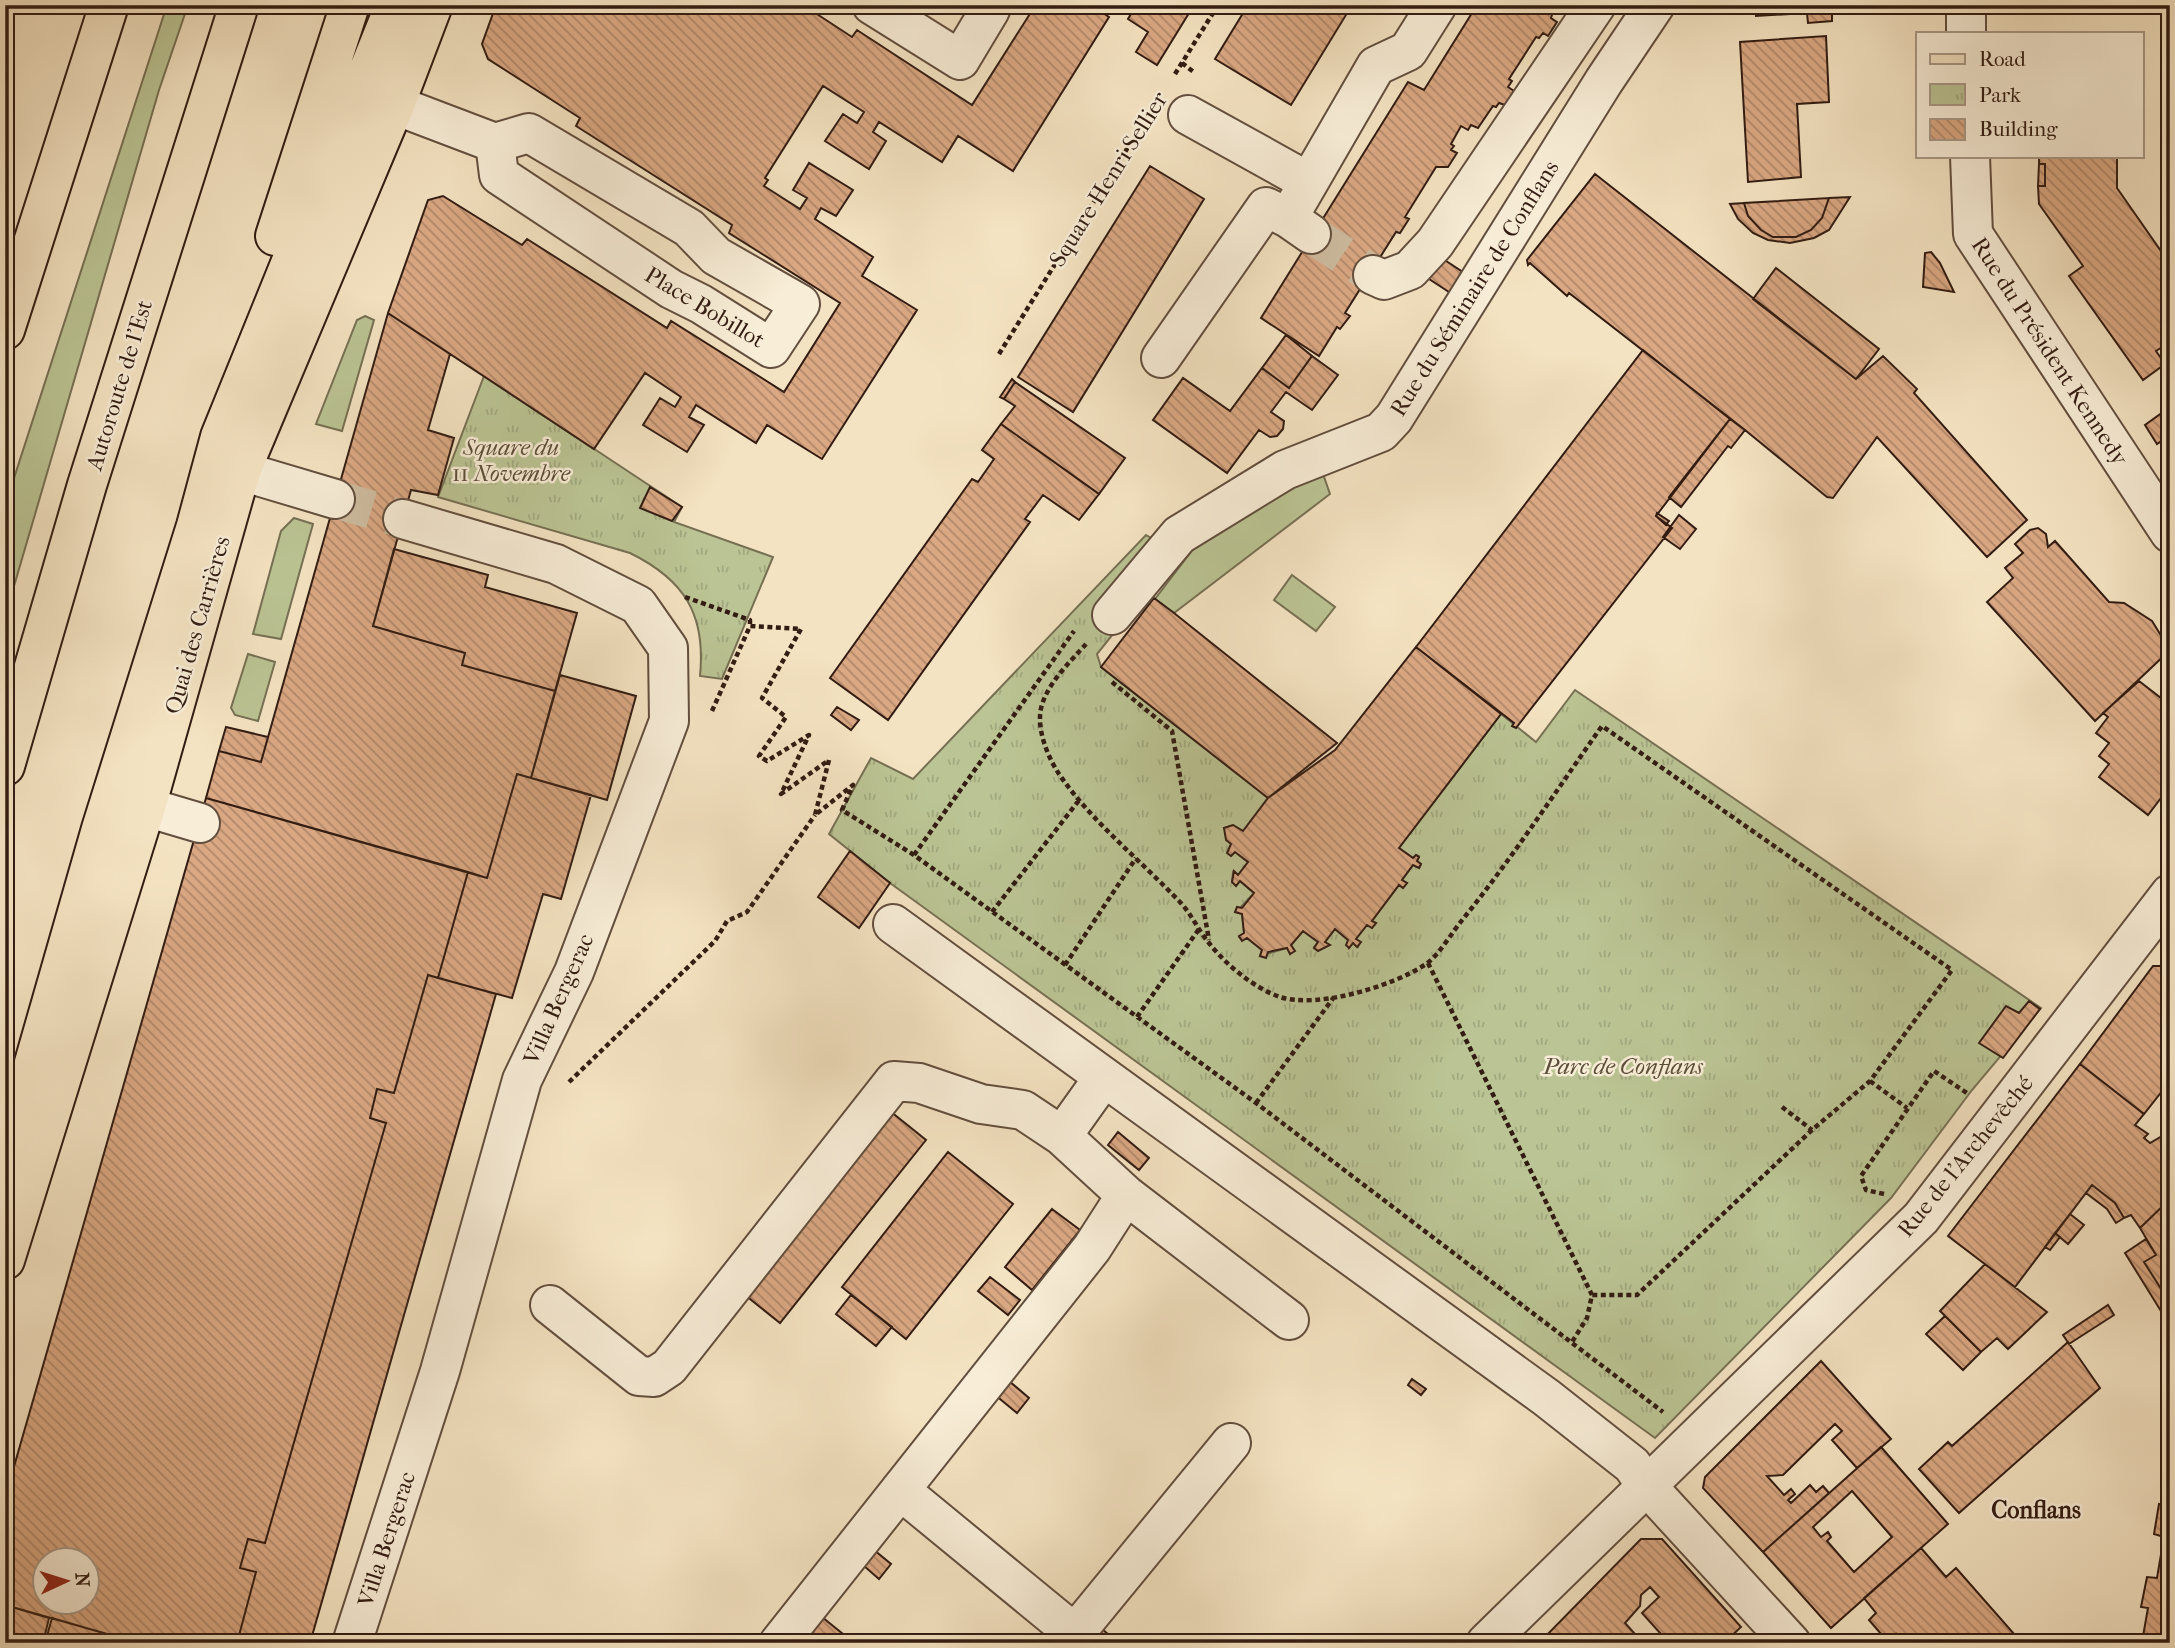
<svg xmlns="http://www.w3.org/2000/svg" width="2175" height="1648" viewBox="0 0 2175 1648" font-family="'IM FELL French Canon',serif">
  <style>
    .grass { fill: #bbc494; stroke: #767053; stroke-width: 2 }
    .park { fill: url(#park-tufts); stroke: #767053; stroke-width: 2 }
    .building { fill: url(#building-back-hatch); stroke: #321c12; stroke-width: 2; fill-rule: evenodd }
    .lines { fill: none; stroke-linecap: round; stroke-linejoin: round }
    .minor-tunnel { stroke: #cdbb9f; stroke-width: 38; stroke-dasharray: 38 19; stroke-linecap: butt }
    .minor-casing { stroke: #624e3e; stroke-width: 42 }
    .major-casing { stroke: #321c12; stroke-width: 42 }
    .highway-casing { stroke: #321c12; stroke-width: 42 }
    .path { stroke: #321c12; stroke-width: 4.5; stroke-dasharray: 5 3.5; stroke-linecap: butt }
    .minor { stroke: #f8edd7; stroke-width: 38 }
    .major { stroke: #f4e3c2; stroke-width: 38 }
    .highway { stroke: #f4e3c2; stroke-width: 38 }
    .labels { text-anchor: middle; stroke-width: 5; stroke-linejoin: round; paint-order: stroke }
    .street-label { font-size: 23px; fill: #321c12; stroke: #f8edd7 }
    .park-label { font-size: 23px; font-style: italic; fill: #5b4e39; stroke: #f8edd7 }
    .neighbourhood-label { font-size: 24px; font-weight: bold; fill: #321c12; stroke: #f8edd7 }
  </style>
  <defs>
    <pattern id="park-tufts" width="24" height="20" patternUnits="userSpaceOnUse" patternTransform="scale(1.75)"><rect width="24" height="20" fill="#bbc494"/><path d="M3 7l-1-3M5 7V3M7 7l1-3M15 17l-1-3M17 17v-4M19 17l1-3" fill="none" stroke="#a1a87f"/></pattern>
    <pattern id="building-back-hatch" width="6" height="6" patternUnits="userSpaceOnUse" patternTransform="scale(1.75)"><rect width="6" height="6" fill="#daa883"/><path d="M-1 5l2 2M0 0l6 6M5-1l2 2" fill="none" stroke="#b1886a"/></pattern>
  </defs>
  <rect width="100%" height="100%" fill="#f4e3c2"/>
  <filter id="stains"><feTurbulence type="fractalNoise" baseFrequency=".00286" numOctaves="4"/><feColorMatrix values="0 0 0 0 .2 0 0 0 0 .09 0 0 0 0 .02 0 0 0 .5 -.17"/></filter>
  <radialGradient id="worn" r=".72"><stop offset=".6" stop-color="#630" stop-opacity="0"/><stop offset="1" stop-color="#630" stop-opacity=".3"/></radialGradient>
  <!-- grass -->
  <path class="grass" d="M167,5H188L159,90L5,617V506Z
    M365,316L374,320L342,431L316,424L357,320Z
    M1323,474L1330,494L1174,613L1155,599L1210,527Z
    M294,518L313,524L281,639L253,634L281,531Z
    M1292,575L1335,607L1316,631L1274,600Z
    M248,654L275,662L258,721L235,715L231,708Z"/>
  <!-- park -->
  <path class="park" d="M484,376L682,507L674,522L773,557L722,679L700,676C706,615 685,580 630,553L438,497Z
    M1146,535L1178,553L1097,654L1101,667L1268,798L1243,831L1233,825L1224,828L1231,844L1228,853L1231,856L1235,852L1248,862L1238,875L1233,872L1232,882L1236,886L1240,881L1254,893L1236,912L1242,914L1244,933L1239,937L1242,940L1247,938L1262,950L1260,956L1287,948L1290,953L1291,945L1303,931L1318,942L1314,947L1318,950L1329,945L1325,942L1335,929L1348,940L1349,948L1353,943L1358,947L1360,942L1356,939L1367,925L1372,928L1376,923L1372,921L1399,885L1403,887L1407,883L1402,880L1413,865L1419,868L1421,864L1417,861L1419,856L1416,855L1413,858L1399,848L1501,714L1536,742L1575,690L2041,1008L1972,1090L1891,1198L1655,1438L890,883L829,834L871,758L913,779Z"/>
  <!-- building -->
  <path class="building" d="M496,5H803L852,37L857,30L972,105L1033,9L1027,5H1091L1109,17L1013,171L958,136L942,162L879,122L873,132L886,141L869,169L825,141L843,114L857,123L864,112L823,86L765,178L768,180L764,186L800,209L807,198L793,190L809,163L853,190L836,216L821,208L815,219L873,257L862,276L917,310L822,459L767,425L756,443L696,405L689,417L704,425L687,452L643,425L660,398L675,407L681,397L645,373L594,449L388,313L428,200L443,196L522,245L527,239L667,328L671,321L784,392L840,303L729,233L732,225L576,126L580,118L488,59L482,44Z
    M1136,5H1194L1157,65L1136,52L1148,32L1128,19Z
    M1248,5H1352L1291,105L1215,59Z
    M1477,5H1555L1551,18L1557,22L1548,36L1543,33L1539,38L1536,37L1509,79L1512,81L1508,87L1514,91L1505,105L1499,103L1496,107L1493,106L1478,128L1471,125L1468,130L1461,126L1451,144L1454,146L1451,150L1457,153L1448,167H1436L1405,217L1409,219L1400,233L1396,232L1345,313L1350,316L1340,329L1337,327L1319,356L1261,318L1408,82L1424,90Z
    M1755,5H1861V9L1832,11V21L1808,23L1807,13L1756,16Z
    M1826,36L1829,102L1797,104L1801,177L1748,182L1740,42Z
    M2039,156H2120L2117,158V188L2170,264V278L2163,300L2170,309V342L2156,351L2165,364L2143,380L2069,276L2083,266L2039,204L2038,186H2045V164H2039Z
    M2039,164H2045V186H2038Z
    M1150,166L1204,199L1073,412L1018,377Z
    M1595,174L1856,379L1883,356L1917,389L1914,393L2027,520L1987,557L1877,437L1833,498L1827,497L1745,430L1569,293L1567,296L1530,263L1528,265L1527,260Z
    M1850,197L1829,230L1814,238L1790,243L1768,240L1753,233L1738,219L1730,204L1744,203L1748,216L1761,230L1773,237H1796L1811,230L1822,218L1829,198Z
    M1829,198L1822,218L1811,230L1796,237H1773L1761,230L1748,216L1744,203Z
    M1931,252L1940,263L1954,292L1923,287L1925,253Z
    M1440,257L1469,276L1455,296L1426,277Z
    M1776,268L1879,349L1856,379L1753,299Z
    M2170,278V309L2163,300Z
    M388,313L450,354L428,430L454,438L438,495L411,490L373,626L465,653L462,665L555,691L531,778L517,774L487,878L206,798L219,751L261,762Z
    M1286,335L1312,356L1289,388L1262,368Z
    M1643,350L1730,419L1656,516L1672,528L1516,728L1512,726L1514,723L1416,647Z
    M1312,356L1338,375L1312,410L1286,392L1271,412L1284,421L1283,429L1277,436L1270,437L1259,430L1227,473L1153,420L1183,378L1230,411L1262,368L1289,388Z
    M1012,379L1015,382L1004,399L1000,397Z
    M1015,382L1125,458L1099,494L1001,424L1015,406L1004,399Z
    M2170,407V435L2157,444L2145,425Z
    M1730,419L1745,430L1731,448L1728,446L1681,507L1669,497Z
    M1001,424L1099,494L1079,520L1043,495L1025,519L1030,522L888,720L830,678L972,479L978,482L994,459L982,450Z
    M650,487L682,507L672,521L640,508Z
    M1657,513L1669,521L1666,525L1656,516Z
    M1679,515L1696,529L1680,549L1663,537Z
    M2038,528L2046,534L2048,547L2055,541L2109,602L2124,603L2152,621L2170,650L2095,721L1987,602L2013,578L2005,568L2023,553L2015,544L2030,530Z
    M394,549L488,575L485,587L577,613L555,691L462,665L465,653L373,626Z
    M1154,598L1174,613L1337,743L1268,798L1101,667Z
    M1416,647L1501,714L1399,848L1413,858L1416,855L1419,857L1417,861L1421,864L1419,868L1413,865L1402,880L1407,883L1403,888L1399,885L1372,921L1376,923L1372,928L1367,925L1356,939L1361,942L1357,947L1353,943L1349,948L1346,945L1348,940L1335,929L1325,942L1330,945L1318,951L1314,948L1318,942L1303,931L1291,945L1295,951L1290,954L1287,948L1268,952L1266,958L1260,956L1262,950L1247,938L1242,941L1239,936L1244,933L1242,914L1235,912L1237,907L1242,908L1254,893L1240,881L1236,886L1232,882L1234,871L1238,875L1248,862L1235,852L1231,856L1227,853L1231,844L1226,840L1224,828L1233,825L1243,831L1268,798L1335,750Z
    M560,675L636,696L607,800L531,778Z
    M2139,681L2161,698L2170,686V786L2148,815L2099,777L2109,764L2099,756L2109,743L2096,733L2108,717L2103,713Z
    M837,707L859,720L851,730L831,715Z
    M226,727L268,737L261,762L219,751Z
    M517,774L591,795L561,899L543,894L512,998L438,978L468,872L487,878Z
    M206,798L468,872L438,978L428,975L394,1093L377,1089L370,1118L386,1123L265,1543L248,1539L240,1568L256,1572L237,1643H139L5,1605V1498ZM46,1560H88V1602H46Z
    M850,851L890,883L859,928L818,897Z
    M2153,966H2170V1081L2144,1114L2080,1064Z
    M428,975L496,994L310,1643H237L256,1572L240,1568L248,1539L265,1543L386,1123L370,1118L377,1089L394,1093Z
    M2029,1001L2040,1009L2003,1058L1979,1043L2006,1006L2019,1013Z
    M2080,1064L2144,1114L2135,1125L2148,1134L2144,1138L2150,1143L2169,1132L2170,1199L2140,1228L2131,1215L2124,1218L2115,1203L2092,1185L2015,1287L1948,1236Z
    M890,1111L926,1140L780,1323L745,1295Z
    M1118,1132L1149,1158L1139,1170L1108,1145Z
    M948,1152L1013,1204L906,1339L842,1287Z
    M2092,1185L2115,1203L2124,1218L2116,1223L2107,1209L2086,1193Z
    M2170,1199V1303L2144,1262L2156,1255L2140,1228Z
    M1052,1209L1080,1230L1032,1290L1005,1267Z
    M2070,1214L2084,1225L2068,1244L2055,1233Z
    M2055,1233L2060,1237L2050,1250L2045,1247Z
    M2146,1239L2156,1255L2144,1262L2170,1303V1313L2164,1316L2125,1253Z
    M1985,1264L2047,1312L2008,1349L1997,1338L1981,1352L1940,1311Z
    M990,1277L1020,1300L1008,1315L978,1291Z
    M851,1295L892,1327L876,1346L836,1314Z
    M2108,1305L2114,1315L2069,1344L2063,1335Z
    M1945,1316L1981,1352L1963,1370L1926,1334Z
    M2068,1342L2100,1388L1959,1513L1919,1469L1948,1442L1952,1446Z
    M1821,1361L1891,1439L1857,1468L1832,1440L1842,1431L1835,1424L1783,1475L1767,1476L1784,1495L1791,1489L1795,1494L1788,1500L1791,1503L1810,1485L1816,1492L1823,1486L1829,1493L1763,1552L1703,1488L1705,1477Z
    M1002,1375L1029,1398L1017,1413L989,1390Z
    M1412,1379L1426,1389L1421,1395L1408,1385Z
    M1881,1447L1948,1524L1831,1628L1763,1552ZM1852,1491L1892,1537L1854,1572L1827,1541L1831,1537L1828,1532L1821,1537L1813,1527Z
    M2170,1449V1480L2169,1481L2164,1480Z
    M2170,1500V1643H2136L2142,1642L2148,1608L2141,1607L2147,1577L2157,1578L2164,1537L2154,1534L2159,1504L2169,1506Z
    M1641,1539H1662L1741,1627L1724,1643H1669L1642,1613L1659,1597L1650,1587L1641,1595L1640,1606L1625,1623L1635,1634L1627,1643H1539Z
    M868,1545L891,1564L879,1579L856,1559Z
    M1921,1548L1946,1577L1956,1568L2022,1643H1901L1896,1634L1888,1642L1869,1620L1876,1613L1864,1598Z
    M5,1605L49,1618L43,1643H5Z
    M817,1613L843,1634L837,1643H824L805,1628Z
    M52,1618L93,1630L139,1643H45Z
    M1101,1628L1118,1643L1089,1642Z"/>
  <g class="lines">
    <!-- minor-tunnel -->
    <path class="minor-tunnel" d="M1311,234L1373,275
      M335,499L403,519"/>
    <defs>
      <path id="minor" d="M872,5L960,60L990,10L984,5
        M1966,5V33
        M395,105L495,143
        M1188,115L1307,181
        M529,133L689,228L716,256L800,304L771,348L701,304L671,289L499,175L495,143Z
        M1970,156L1973,234L2170,533
        M1311,234L1288,218L1376,66L1408,51L1437,5
        M1373,275L1384,280L1410,270L1435,243L1596,5
        M1161,358L1266,207L1288,218
        M241,471L335,499
        M1112,615L1179,535L1285,470L1381,432L1394,418L1604,81L1655,5
        M146,807L200,823
        M893,924L1547,1398L1632,1465L1646,1485L1791,1643
        M1062,1136L1104,1077
        M550,1305L639,1376L654,1377L669,1367L894,1081L919,1083L981,1104L1023,1110L1062,1136L1126,1195L1289,1320
        M900,1490L1074,1633
        M352,1643L440,1371L522,1080L574,972L669,721L668,648L638,605L556,564L403,519
        M779,1643L1092,1248L1126,1195
        M1067,1643L1231,1443
        M1486,1643L1921,1218L2170,894"/>
      <path id="major" d="M275,236L350,5
        M5,1164L101,829L196,526L220,437L395,5
        M5,1260L146,807L241,471L395,105L433,5"/>
      <path id="highway" d="M5,330L109,5
        M5,766L87,485L239,5"/>
    </defs>
    <!-- minor casing -->
    <use href="#minor" class="minor-casing"/>
    <!-- major casing -->
    <use href="#major" class="major-casing"/>
    <!-- highway casing -->
    <use href="#highway" class="highway-casing"/>
    <!-- path -->
    <path class="path" d="M1182,63L1195,73
      M1175,74L1218,5
      M999,354L1145,120
      M685,597L750,620V626
      M1086,644C1069,663 1039,691 1040,719C1040,737 1049,759 1059,774C1091,821 1139,859 1179,901C1191,913 1198,930 1209,943C1226,965 1254,988 1280,997C1317,1009 1394,986 1426,964C1440,954 1452,932 1463,919C1513,857 1556,791 1602,726L1952,970L1870,1081L1812,1130L1637,1295H1592
      M1112,682L1172,731L1209,940
      M712,711L750,626L801,629L762,698L786,717L759,756L767,761L809,735L781,794L829,760L815,815L853,785L842,810L914,855L1256,1103L1663,1412
      M914,855L1074,631
      M992,912L1080,799
      M1428,963L1592,1295L1587,1318L1572,1342
      M1065,965L1136,858
      M1137,1017L1199,929
      M1870,1081L1907,1108
      M569,1082L715,941L727,921L747,912L815,815
      M1256,1103L1334,997
      M1782,1107L1812,1130
      M1884,1194L1866,1190L1861,1176L1934,1071L1967,1093"/>
    <!-- minor -->
    <use href="#minor" class="minor"/>
    <!-- major -->
    <use href="#major" class="major"/>
    <!-- highway -->
    <use href="#highway" class="highway"/>
  </g>
  <g class="labels">
    <!-- street labels -->
    <g class="street-label">
      <text transform="translate(1108 179) rotate(-58)" y="8">Square Henri Sellier</text>
      <text transform="translate(1474 288) rotate(-58)" y="8">Rue du Séminaire de Conflans</text>
      <text transform="translate(705 307) rotate(31)" y="8">Place Bobillot</text>
      <text transform="translate(2050 351) rotate(57)" y="8">Rue du Président Kennedy</text>
      <text transform="translate(119 385) rotate(-73)" y="8">Autoroute de l’Est</text>
      <text transform="translate(197 625) rotate(-74)" y="8">Quai des Carrières</text>
      <text transform="translate(558 999) rotate(-66)" y="8">Villa Bergerac</text>
      <text transform="translate(1965 1156) rotate(-51)" y="8">Rue de l'Archevêché</text>
      <text transform="translate(386 1539) rotate(-72)" y="8">Villa Bergerac</text>
    </g>
    <!-- park labels -->
    <g class="park-label">
      <text x="511" y="455">Square du<tspan x="511" dy="26">11 Novembre</tspan></text>
      <text x="1623" y="1074">Parc de Conflans</text>
    </g>
    <!-- neighbourhood labels -->
    <g class="neighbourhood-label">
      <text x="2036" y="1518">Conflans</text>
    </g>
  </g>
  <!-- margin -->
  <rect width="2175" height="1648" fill="none" stroke="#f4e3c2" stroke-width="28"/>
  <rect x="7" y="7" width="2161" height="1634" fill="none" stroke="#321c12" stroke-width="3.5"/>
  <rect x="14" y="14" width="2147" height="1620" fill="none" stroke="#321c12" stroke-width="2"/>
  <!-- legend -->
  <rect x="1916" y="32" width="228" height="126" fill="#f8edd7" stroke="#a99988" stroke-width="2"/>
  <rect x="1930" y="54" width="35" height="10" fill="#f4e3c2" stroke="#a99988" stroke-width="2"/>
  <text x="1979" y="66" font-size="21" fill="#321c12">Road</text>
  <rect x="1930" y="84" width="35" height="21" fill="url(#park-tufts)" stroke="#a99988" stroke-width="2"/>
  <text x="1979" y="102" font-size="21" fill="#321c12">Park</text>
  <rect x="1930" y="119" width="35" height="21" fill="url(#building-back-hatch)" stroke="#a99988" stroke-width="2"/>
  <text x="1979" y="136" font-size="21" fill="#321c12">Building</text>
  <!-- north arrow -->
  <g transform="translate(66 1581) rotate(86)"><circle r="33" fill="#f8edd7" stroke="#a99988" stroke-width="2"/>
  <path d="M0-5L12 26L0 18L-12 26Z" fill="#8f2418"/>
  <text y="-10" font-size="19" font-weight="bold" text-anchor="middle" fill="#321c12">N</text>
  </g>
  <rect width="100%" height="100%" filter="url(#stains)"/>
  <rect width="100%" height="100%" fill="url(#worn)"/>
</svg>
